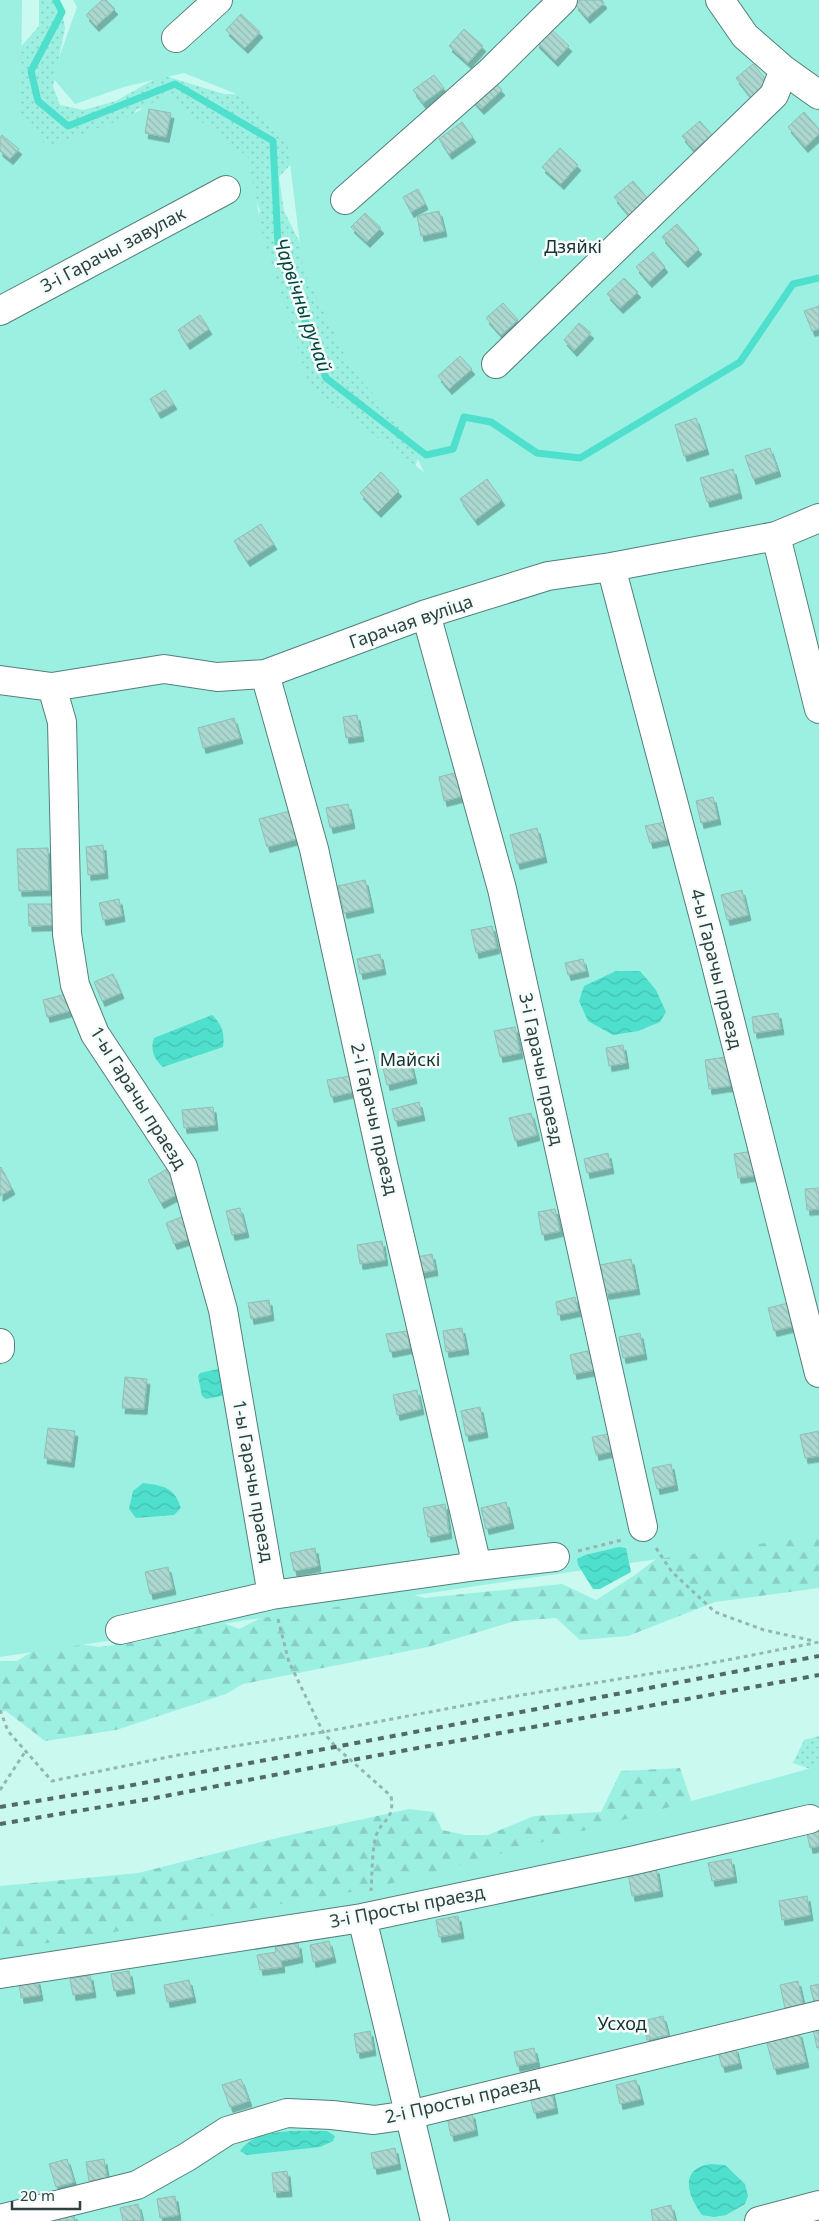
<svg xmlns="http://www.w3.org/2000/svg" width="819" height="2221" viewBox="0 0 819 2221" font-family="'Noto Sans',sans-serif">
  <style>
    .grass { fill: url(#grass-dots) }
    .forest { fill: url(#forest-firs) }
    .garden { fill: #9cf0e2 }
    .water { fill: url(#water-waves) }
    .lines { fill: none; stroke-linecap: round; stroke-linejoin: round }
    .stream { stroke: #4ee0cd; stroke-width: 7 }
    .building { fill: url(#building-back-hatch); stroke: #90bdb5; filter: url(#shadow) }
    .minor-casing { stroke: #547f78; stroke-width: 30 }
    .path { stroke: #92b7b0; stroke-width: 3; stroke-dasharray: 4 4; stroke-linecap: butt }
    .minor { stroke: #fff; stroke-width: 28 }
    .rail { stroke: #526a66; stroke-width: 4; stroke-dasharray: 6 6; stroke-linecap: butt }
    .labels { text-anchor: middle; stroke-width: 5; stroke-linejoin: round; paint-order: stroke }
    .park-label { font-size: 18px; fill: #19312d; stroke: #f4fdfb }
    .street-label { font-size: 18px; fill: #2f413e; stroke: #f4fdfb }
    .water-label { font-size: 19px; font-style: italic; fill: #00453d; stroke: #f4fdfb }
  </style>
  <defs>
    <pattern id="grass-dots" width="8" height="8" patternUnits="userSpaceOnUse" patternTransform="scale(1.25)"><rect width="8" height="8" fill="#9cf0e2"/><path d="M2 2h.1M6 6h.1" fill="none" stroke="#87cfc3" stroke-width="1.8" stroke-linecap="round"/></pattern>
    <pattern id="forest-firs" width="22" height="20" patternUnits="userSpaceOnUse" patternTransform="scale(1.25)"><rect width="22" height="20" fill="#9cf0e2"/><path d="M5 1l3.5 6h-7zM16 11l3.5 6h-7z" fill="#87cfc3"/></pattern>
    <pattern id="water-waves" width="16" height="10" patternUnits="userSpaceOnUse" patternTransform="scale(1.25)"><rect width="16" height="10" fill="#4ee0cd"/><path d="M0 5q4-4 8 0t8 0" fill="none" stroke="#44c1b1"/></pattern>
    <pattern id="building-back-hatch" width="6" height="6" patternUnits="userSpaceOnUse" patternTransform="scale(1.25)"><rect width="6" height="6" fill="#abd9d0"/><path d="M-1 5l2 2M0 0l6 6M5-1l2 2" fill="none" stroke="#93bbb4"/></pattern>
    <filter id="shadow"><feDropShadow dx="3" dy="5.5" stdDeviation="0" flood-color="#0004"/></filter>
  </defs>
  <rect width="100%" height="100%" fill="#caf9f0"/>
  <!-- grass -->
  <path class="grass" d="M39,0H60L65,28L53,86L60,105L83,110L116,101L162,75L224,94H311L312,142L279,177L284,211L321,285L421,450L411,478L0,501L243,267L260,210L238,159L166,104L137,109L121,132L26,158L10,59L39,26Z
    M819,1736V1772L793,1763L804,1740Z"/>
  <!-- forest -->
  <path class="forest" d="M819,1521V1588L715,1602L628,1636L580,1640L556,1618L515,1621L428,1647L243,1684L226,1694L116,1730L45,1741L6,1711L0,1712V1661H17L40,1647L61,1641L99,1647L142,1641L181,1628L219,1621L239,1629L324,1586L383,1585L424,1598L562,1584L596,1600L635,1575L668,1550Z
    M680,1768L693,1806L709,1837L0,1963V1886L138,1873L281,1837L409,1809L434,1812L442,1830L465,1835H488L534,1816L601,1812L621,1771Z"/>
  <!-- garden -->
  <path class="garden" d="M0,0H22L21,116L47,147L128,117L166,95L248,157L263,236L310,387L424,472L401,426L352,370L303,269L288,147L244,97L184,73L124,87L75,104L52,77L77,7L73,0H819V1535L0,1657Z
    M819,1766V2221H0V1951L375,1888Z"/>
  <!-- water -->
  <path class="water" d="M616,971H640L656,990L666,1012L660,1022L638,1031L613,1035L588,1021L579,1001L584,986Z
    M212,1015C222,1024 225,1034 223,1047L163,1067C154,1059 150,1050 154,1038Z
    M222,1368L226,1395L206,1399L202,1396L198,1376L200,1373Z
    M143,1483C163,1486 174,1486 181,1508L174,1515L136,1518L129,1509L133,1491Z
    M619,1547L626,1548L631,1572L600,1589H593L578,1565L577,1559L585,1555Z
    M327,2131L335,2136L333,2141L320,2147L247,2155L240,2151C255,2127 302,2131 327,2131Z
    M711,2164L725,2165L745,2184L748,2196L745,2204L726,2215L714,2217L702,2215C687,2195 679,2168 711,2164Z"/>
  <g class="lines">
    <!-- stream -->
    <path class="stream" d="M56,0L62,12L31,71L38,101L68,126L175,84L273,141L278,245L326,378L426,455L453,449L464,417L491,422L537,453L580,458L740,362L793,284L819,278"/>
  </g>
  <!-- building -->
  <path class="building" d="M102,0H106L115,9L96,26L86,15Z
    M580,0H602L604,3L587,18L575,4Z
    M241,14L260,32L245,48L226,30Z
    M550,28L569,46L555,61L536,42Z
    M464,29L483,46L468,63L449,46Z
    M753,64L769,83L752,98L736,78Z
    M434,75L444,88L423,103L413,90Z
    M493,80L502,90L481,109L472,99Z
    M149,109L171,113L166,137L145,133Z
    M804,112L819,129V134L805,147L788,127Z
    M700,121L712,135L694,150L682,136Z
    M462,122L473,137L449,154L439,139Z
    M2,135L19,149L10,159L0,151V138Z
    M560,148L578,165L561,184L542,167Z
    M633,181L650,201L631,217L614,197Z
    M418,189L425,204L411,212L403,197Z
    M439,211L444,231L421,236L417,216Z
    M365,213L381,228L367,242L351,227Z
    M677,224L699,249L685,262L662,237Z
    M653,252L665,267L649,282L636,267Z
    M624,278L638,292L620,308L607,294Z
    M503,303L518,320L501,335L486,318Z
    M819,306V329L812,331L804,311Z
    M200,315L209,329L187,344L178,330Z
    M579,323L591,333L574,351L564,340Z
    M460,356L472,369L449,389L438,376Z
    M165,390L174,404L158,413L150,399Z
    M696,418L706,449L684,456L675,425Z
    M770,448L778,471L753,479L745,456Z
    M733,469L739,493L707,502L700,478Z
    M381,472L399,491L378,512L360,493Z
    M487,479L502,500L475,520L460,499Z
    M261,524L274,544L247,561L234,541Z
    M357,715L361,736L346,738L343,717Z
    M234,718L240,738L203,748L198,728Z
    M458,772L464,796L444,801L439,777Z
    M713,797L718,819L701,823L696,801Z
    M348,804L352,823L330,828L326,808Z
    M290,811L297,839L267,847L259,819Z
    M665,822L669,839L650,843L645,826Z
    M537,828L544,857L517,864L510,835Z
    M103,845L105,873L88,875L86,847Z
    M48,848L49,890L19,891L17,849Z
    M365,880L371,907L344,913L338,886Z
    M742,890L748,915L727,920L721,895Z
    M119,899L122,916L103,920L99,903Z
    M28,904H57V925L29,926Z
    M492,926L497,948L476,953L471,930Z
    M380,954L383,969L360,974L357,959Z
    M583,959L586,971L568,975L565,963Z
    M113,974L121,993L102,1001L94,982Z
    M66,994L70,1011L47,1017L43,1000Z
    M778,1013L781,1029L754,1033L752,1017Z
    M515,1027L520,1053L500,1057L494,1031Z
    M623,1045L626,1063L609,1066L606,1048Z
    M726,1057L730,1086L709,1089L705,1060Z
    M410,1061L414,1078L387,1085L383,1068Z
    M350,1076L353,1092L331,1097L327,1080Z
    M419,1102L422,1115L395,1121L392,1109Z
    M213,1107L215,1125L184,1128L182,1110Z
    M531,1113L537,1135L515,1141L509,1118Z
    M753,1151L758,1175L738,1178L734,1154Z
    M608,1153L611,1168L587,1173L584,1159Z
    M1,1167L12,1189L0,1196V1168Z
    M169,1168L182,1192L161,1203L148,1180Z
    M819,1188V1209L807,1210L805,1189Z
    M240,1208L246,1232L232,1235L226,1211Z
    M555,1209L560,1231L542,1235L538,1212Z
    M187,1215L195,1237L174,1244L166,1223Z
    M382,1241L385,1260L360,1264L357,1245Z
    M432,1254L435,1270L416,1274L412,1258Z
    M631,1259L637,1289L606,1294L600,1265Z
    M575,1297L578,1311L558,1315L556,1302Z
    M269,1300L271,1315L251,1319L248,1303Z
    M788,1303L794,1326L774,1331L768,1308Z
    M462,1328L466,1349L446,1352L443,1331Z
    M407,1331L410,1348L390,1352L386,1334Z
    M640,1333L644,1354L623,1358L619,1337Z
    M596,1349L600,1369L574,1374L570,1355Z
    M125,1377L147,1379L144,1409L122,1408Z
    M417,1390L421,1409L397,1415L393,1395Z
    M480,1407L485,1432L466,1436L461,1411Z
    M48,1428L75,1431L71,1462L44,1458Z
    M819,1431V1456L805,1458L800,1435Z
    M614,1433L618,1450L596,1455L592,1437Z
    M671,1464L675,1485L657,1489L652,1468Z
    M506,1502L511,1523L486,1529L481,1508Z
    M445,1504L449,1533L428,1537L423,1508Z
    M315,1548L318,1566L294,1571L290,1553Z
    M168,1567L173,1589L150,1594L145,1572Z
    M819,1826V1846L810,1848L806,1828Z
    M731,1859L734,1877L712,1881L708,1863Z
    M656,1868L660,1891L632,1896L628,1873Z
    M807,1896L810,1915L782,1920L779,1901Z
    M458,1916L461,1933L439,1937L436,1920Z
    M329,1941L333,1957L313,1962L310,1945Z
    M298,1943L300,1957L281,1961L282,1967L260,1970L257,1955L276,1952L275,1947Z
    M129,1971L132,1988L114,1991L111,1974Z
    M90,1975L93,1992L73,1995L70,1979Z
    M37,1979L40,1995L21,1998L19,1983Z
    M189,1980L193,1997L167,2002L164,1985Z
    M798,1981L803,2004L785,2008L780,1985Z
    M819,1984V2000L814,2002L810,1986Z
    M663,2016L668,2035L647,2040L643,2021Z
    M819,2028V2047L817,2048L813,2029Z
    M370,2031L373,2050L357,2053L354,2034Z
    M799,2032L806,2062L774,2069L766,2040Z
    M735,2047L739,2063L722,2067L718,2051Z
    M534,2048L537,2062L517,2066L514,2052Z
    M241,2079L249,2101L230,2107L222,2085Z
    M636,2080L641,2099L620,2104L616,2085Z
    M551,2088L555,2108L534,2113L529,2092Z
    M472,2113L475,2130L451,2136L447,2117Z
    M395,2148L398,2164L374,2169L371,2153Z
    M67,2159L74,2182L56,2187L49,2164Z
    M104,2159L107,2178L89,2181L86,2162Z
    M287,2171L289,2191L274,2192L272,2173Z
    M175,2196L178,2215L160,2218L157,2199Z
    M138,2204L142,2220L123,2221L120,2208Z
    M671,2205L675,2221H653L651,2210Z
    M74,2214L75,2221H55L54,2219Z"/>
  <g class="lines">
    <defs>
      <path id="minor" d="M720,0L745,36L784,70L819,95
        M176,38L218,0
        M345,200L490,72L563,0
        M0,311L226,190
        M496,364L774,95L784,70
        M776,536L819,709
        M611,567L709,937L819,1373
        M426,614L502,889L643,1527
        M265,674L314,849L383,1164L477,1566
        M0,680L52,687L164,669L217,677L265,674L426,614L548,576L611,567L776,536L819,518
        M52,687L62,722L67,934L75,985L95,1034L183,1167L223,1310L272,1595
        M0,1343V1349
        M120,1630L272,1595L477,1566L555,1557
        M362,1918L435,2221
        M0,1974L362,1918L631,1861L810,1819
        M0,2219L137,2185L187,2157L227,2131L287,2113L332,2115L374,2120L409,2115L819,2015
        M759,2221L819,2205"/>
    </defs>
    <!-- minor casing -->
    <use href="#minor" class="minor-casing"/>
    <!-- path -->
    <path class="path" d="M656,1548L672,1572L715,1612L764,1630L814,1641
      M578,1551L622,1540
      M278,1619L289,1662L323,1732L336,1747L391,1796C395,1821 382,1818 376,1836C372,1848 372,1877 371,1891
      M0,1710L8,1731L52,1781L178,1755L323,1732L504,1698L691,1667L819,1642
      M0,1790L25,1752"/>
    <!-- minor -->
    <use href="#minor" class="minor"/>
    <!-- rail -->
    <path class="rail" d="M0,1807L122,1787L819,1656
      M0,1824L155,1798L352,1760L819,1675"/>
  </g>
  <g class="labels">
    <!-- park labels -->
    <g class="park-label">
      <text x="573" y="253">Дзяйкі</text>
      <text x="410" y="1066">Майскі</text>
      <text x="622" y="2030">Усход</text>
    </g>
    <!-- street labels -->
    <g class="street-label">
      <text transform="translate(113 250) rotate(-28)" y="6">3-і Гарачы завулак</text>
      <text transform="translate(411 622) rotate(-19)" y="6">Гарачая вуліца</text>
      <text transform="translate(716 969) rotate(76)" y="6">4-ы Гарачы праезд</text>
      <text transform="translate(541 1069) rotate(78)" y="6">3-і Гарачы праезд</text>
      <text transform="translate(138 1098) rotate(58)" y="6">1-ы Гарачы праезд</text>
      <text transform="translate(374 1119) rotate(77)" y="6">2-і Гарачы праезд</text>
      <text transform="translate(253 1481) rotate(80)" y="6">1-ы Гарачы праезд</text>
      <text transform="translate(407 1907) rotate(-11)" y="6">3-і Просты праезд</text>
      <text transform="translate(462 2100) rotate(-13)" y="6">2-і Просты праезд</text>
    </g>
    <!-- water labels -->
    <g class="water-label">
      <text transform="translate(303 305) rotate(71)" y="7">Чарвічны ручай</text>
    </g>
  </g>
  <!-- scale -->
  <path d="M12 2201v8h68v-8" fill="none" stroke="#2f413e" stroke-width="2.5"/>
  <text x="20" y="2201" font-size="15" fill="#2f413e" stroke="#f4fdfb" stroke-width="4" paint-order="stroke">20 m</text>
</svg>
